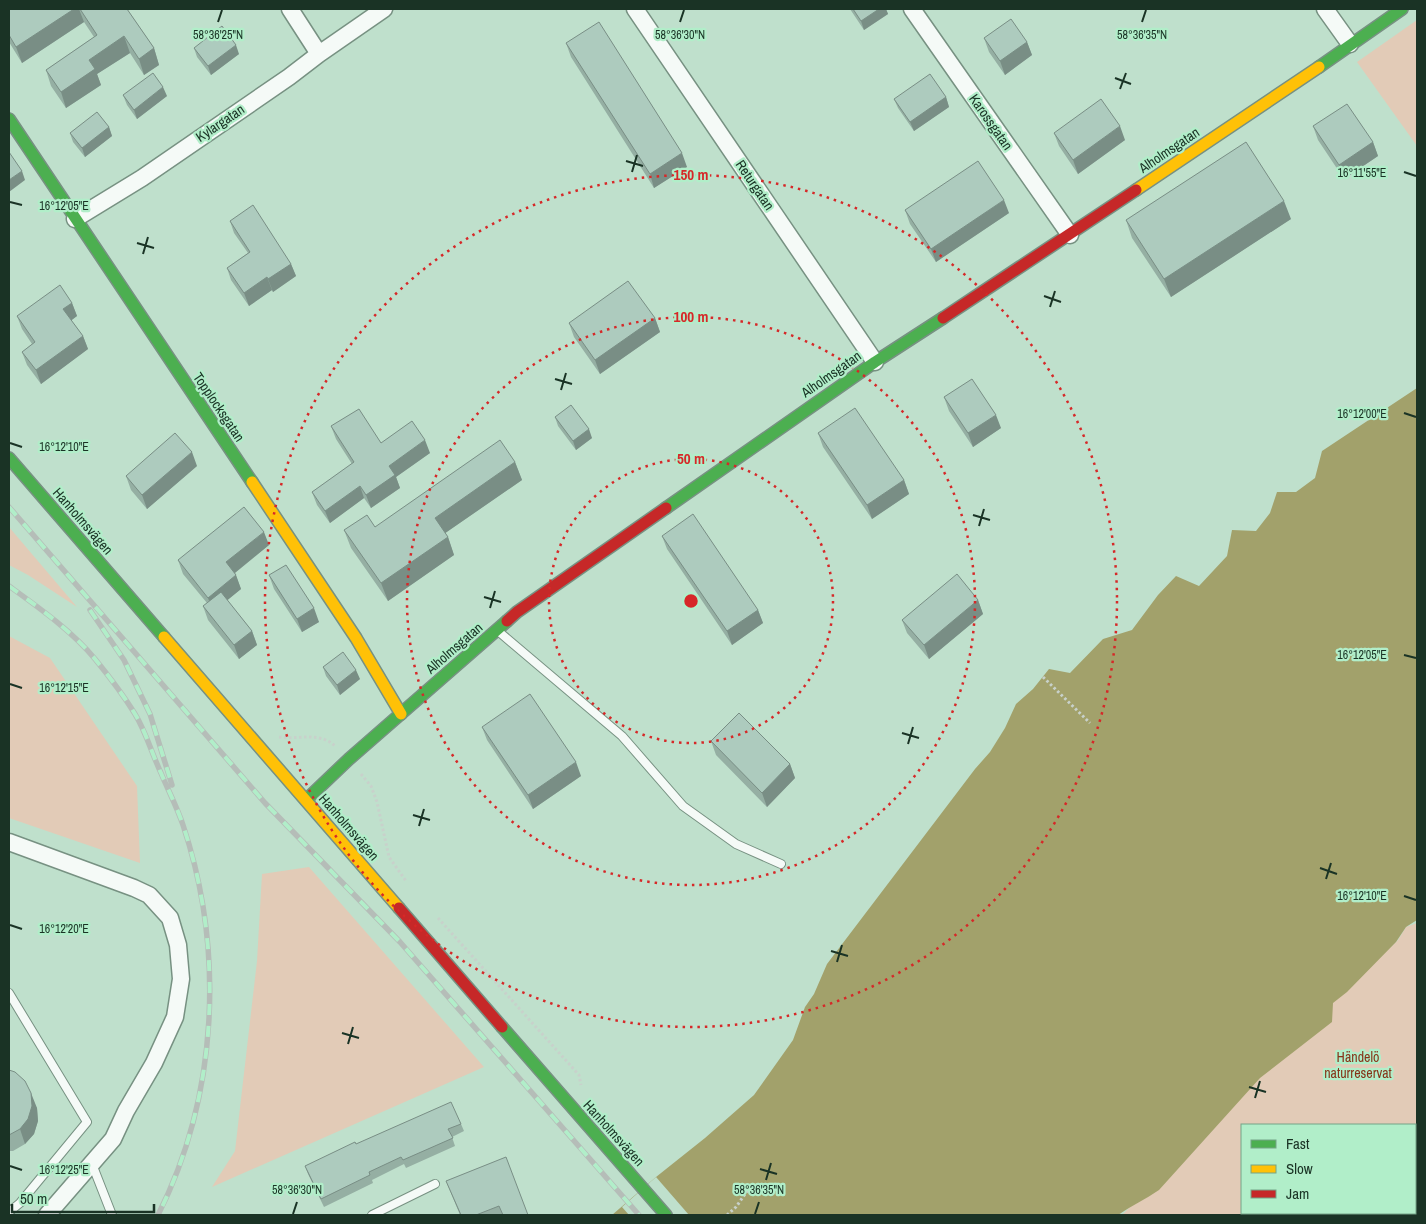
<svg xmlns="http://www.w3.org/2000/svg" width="1426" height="1224" viewBox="0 0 1426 1224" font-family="'Archivo Narrow',sans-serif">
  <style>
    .green { fill: #e2cbb7; fill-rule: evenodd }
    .water { fill: #a2a16b }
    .pier { fill: #bfe0cc }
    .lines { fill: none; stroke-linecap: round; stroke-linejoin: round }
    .lane-casing { stroke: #779182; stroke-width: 10 }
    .street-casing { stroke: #779182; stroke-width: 19 }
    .fast-casing { stroke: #779182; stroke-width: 14 }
    .slow-casing { stroke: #779182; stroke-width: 14 }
    .jam-casing { stroke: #779182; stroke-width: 14 }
    .path { stroke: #c8d1cb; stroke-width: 3; stroke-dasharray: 2.5 2.5; stroke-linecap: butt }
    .lane { stroke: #f5faf7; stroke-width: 8 }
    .street { stroke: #f5faf7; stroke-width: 16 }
    .fast { stroke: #4caf50; stroke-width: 11 }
    .slow { stroke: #ffc107; stroke-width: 11 }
    .jam { stroke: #c62828; stroke-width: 11 }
    .rail-casing { stroke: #b5bdb8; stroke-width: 5.5 }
    .rail { stroke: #b1eec9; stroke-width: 4; stroke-dasharray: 11; stroke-linecap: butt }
    .wall { fill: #95afa3 }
    .shaded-wall { fill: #798e85 }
    .building { fill: #adcbbe; stroke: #798e85 }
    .ticks { fill: none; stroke: #1a3325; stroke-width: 2 }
    .ring { fill: none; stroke: #d62828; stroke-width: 2.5; stroke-dasharray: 2.5 5 }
    .labels { text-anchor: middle; stroke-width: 4.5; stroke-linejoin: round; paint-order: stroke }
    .street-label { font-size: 14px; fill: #1a3325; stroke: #b1eec9 }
    .park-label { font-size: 14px; fill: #863318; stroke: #b1eec9 }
    .ticks-label { font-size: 12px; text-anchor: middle; fill: #1a3325; stroke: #b1eec9; stroke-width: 4.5; stroke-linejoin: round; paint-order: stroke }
    .centre { fill: #d62828; stroke: #b1eec9; stroke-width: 2.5 }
    .ring-label { font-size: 15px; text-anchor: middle; font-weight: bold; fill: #d62828; stroke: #b1eec9; stroke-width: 4.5; stroke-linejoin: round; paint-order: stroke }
  </style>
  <rect width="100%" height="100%" fill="#bfe0cc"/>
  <!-- green -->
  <path class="green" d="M1417,20V146L1357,62Z
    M9,527L77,607L28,575L9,565Z
    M9,636L50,658L137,786L140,863L9,818Z
    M309,867L484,1067L212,1187L235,1151L257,961L262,874Z
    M1417,923V1215H1122L1327,1007L1398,940L1406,927ZM1242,1125H1415V1213H1242Z"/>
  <!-- water -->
  <path class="water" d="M1417,388V920L1406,927L1396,942L1347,992L1333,1003L1332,1022L1260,1078L1159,1190C1146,1199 1131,1206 1118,1215H612L656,1177L705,1138L754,1095L793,1040L805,1007L814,994L827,964L975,769L990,752L1005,728L1016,704L1033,689L1049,669L1070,673L1103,639L1132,630L1158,595L1176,576L1199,586L1227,556L1232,530L1256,531L1270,513L1277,492H1296L1315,478L1322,451Z"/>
  <!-- pier -->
  <path class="pier" d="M656,1177L689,1215H629L622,1207Z"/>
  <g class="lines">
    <defs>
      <path id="lane" d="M498,631L622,736L683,806L736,844L781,864
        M9,993L87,1122L20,1203L9,1212
        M92,1164L112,1215
        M372,1215L435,1184"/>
      <path id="street" d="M290,9L319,54
        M635,9L875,362
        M912,9L1070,235
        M1325,9L1350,44
        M75,219L142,178L289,77L319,54L384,9
        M9,842L134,888L149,895L170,918L178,945L181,979L175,1017L154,1063L126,1111L113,1139L47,1215"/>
      <path id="fast" d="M1319,67L1402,9
        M9,119L252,482
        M9,458L164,637
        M666,508L875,362L943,318
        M306,800L349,759L507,621
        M502,1027L666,1215"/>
      <path id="slow" d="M1136,190L1319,67
        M252,482L356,638L401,714
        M164,637L399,908"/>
      <path id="jam" d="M943,318L1136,190
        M507,621L517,612L666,508
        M399,908L502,1027"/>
    </defs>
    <!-- lane casing -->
    <use href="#lane" class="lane-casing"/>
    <!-- street casing -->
    <use href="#street" class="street-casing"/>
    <!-- fast casing -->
    <use href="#fast" class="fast-casing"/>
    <!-- slow casing -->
    <use href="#slow" class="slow-casing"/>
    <!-- jam casing -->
    <use href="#jam" class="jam-casing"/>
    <!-- path -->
    <path class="path" d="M1043,677L1090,723
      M279,737C298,740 319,731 335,746
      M361,774L371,786L377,802L389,857L406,881
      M438,918L579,1075L581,1085
      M727,1215L736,1207L750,1187"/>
    <!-- lane -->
    <use href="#lane" class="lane"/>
    <!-- street -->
    <use href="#street" class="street"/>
    <!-- fast -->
    <use href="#fast" class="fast"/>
    <!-- slow -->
    <use href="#slow" class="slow"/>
    <!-- jam -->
    <use href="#jam" class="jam"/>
    <defs>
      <path id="rail" d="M9,507L265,803L400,942L639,1215
        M9,586C38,607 72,631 95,659C108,675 124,696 135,714C146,732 152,754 161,773C168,790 177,807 183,825C225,951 218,1096 158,1215
        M90,610L124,660L150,714L172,785"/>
    </defs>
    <!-- rail casing -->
    <use href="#rail" class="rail-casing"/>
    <!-- rail -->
    <use href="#rail" class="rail"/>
  </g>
  <!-- wall -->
  <path class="wall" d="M9,9H127L154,48L159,65L144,75L130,53L97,74L101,85L66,108L51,86L46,70L94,37L84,22L22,63L9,42Z
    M850,9H886L888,14L864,30Z
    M984,38L1027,42L1032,55L1005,75L989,52Z
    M566,43L687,167L654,188L571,57Z
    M194,48L239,54L211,75L197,57Z
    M123,95L167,96L137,119L127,105Z
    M946,97L949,107L914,131L898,108L894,99Z
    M1313,126L1373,142L1378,156L1344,179L1318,140Z
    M109,127L112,136L85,157L73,142L70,133Z
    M1054,133L1125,140L1078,174L1059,146Z
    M905,210L1009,213L936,262L910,224Z
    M1291,219L1171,297L1132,238L1126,220Z
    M230,221L291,264L296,276L273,292L272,290L249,306L231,280L227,268L248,253L234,233Z
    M72,303L77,316L71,320L83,336L88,349L41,384L27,365L22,352L32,344L22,329L17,316Z
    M655,318L660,332L600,374L574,337L569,323Z
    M944,397L1001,428L973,447L949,411Z
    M555,417L592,438L576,450L558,426Z
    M331,426L381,443L430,453L396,477L400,488L371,508L364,498L330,523L317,505L312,492L352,464L336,439Z
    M818,433L904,480L909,494L872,519L823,447Z
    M515,462L522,480L445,533L448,537L454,555L388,601L351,548L344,530L375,527Z
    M197,466L147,509L131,490L126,476Z
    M662,536L758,610L763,623L732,645L667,549Z
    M269,545L235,573L241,589L227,600L252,631L257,645L239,659L208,620L203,606L207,603L183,574L178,560Z
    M269,575L319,622L302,632L274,589Z
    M978,600L983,614L929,659L907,633L902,620Z
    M323,667L360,679L340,695L326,676Z
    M482,727L581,776L533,809L487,740Z
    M711,741L790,764L795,778L767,807L716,755Z
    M9,1070L37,1108L38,1121L34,1134L25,1144L13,1151H9Z
    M461,1124L464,1131L452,1137L455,1146L406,1168L404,1164L372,1180L373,1183L324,1207L308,1174L305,1166L356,1144Z
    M446,1181L528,1215H460Z"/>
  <!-- shaded-wall -->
  <path class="shaded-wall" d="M74,9H79L84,22L22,63L16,47Z
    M879,9H886L888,14L864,30L861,21Z
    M124,36L130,53L97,74L101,85L66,108L61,92L89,60Z
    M1027,42L1032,55L1005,75L1000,61Z
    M236,45L239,54L211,75L208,66Z
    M154,48L159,65L144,75L139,59Z
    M163,87L167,96L137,119L134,110Z
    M946,97L949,107L914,131L910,122Z
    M1120,126L1125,140L1078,174L1073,160Z
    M109,127L112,136L85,157L82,148Z
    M1373,142L1378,156L1344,179L1339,165Z
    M682,153L687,167L654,188L650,174Z
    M22,171L25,180L9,192V180Z
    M1004,200L1009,213L936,262L931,249Z
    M1284,201L1291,219L1171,297L1164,279Z
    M291,264L296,276L273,292L268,279Z
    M267,277L272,290L249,306L244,293Z
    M72,303L77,316L68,323L63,309Z
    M655,318L660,332L600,374L595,360Z
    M83,336L88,349L41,384L36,370Z
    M996,415L1001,428L973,447L968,433Z
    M589,429L592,438L576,450L573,441Z
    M425,440L430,453L396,477L400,488L371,508L366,495L389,466Z
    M192,452L197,466L147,509L142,495Z
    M515,462L522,480L441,536L435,518Z
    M904,480L909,494L872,519L867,505Z
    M360,486L364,498L330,523L325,511Z
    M264,532L269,545L231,576L226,562Z
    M448,537L454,555L388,601L381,583Z
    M236,575L241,589L213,612L208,598Z
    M978,600L983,614L929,659L924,645Z
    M314,608L319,622L302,632L297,619Z
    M758,610L763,623L732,645L727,631Z
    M252,631L257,645L239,659L234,645Z
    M356,670L360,679L340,695L337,685Z
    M576,762L581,776L533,809L528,795Z
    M790,764L795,778L767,807L762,793Z
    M31,1093L37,1108L38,1121L34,1134L25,1144L20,1129Z"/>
  <!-- building -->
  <path class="building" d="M9,9H74L16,47L9,35Z
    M80,9H127L154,48L139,59L124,36L89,60L95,69L61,92L46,70L97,35Z
    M853,9H879L861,21Z
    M1011,19L1027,42L1000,61L984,38Z
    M599,22L682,153L650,174L566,43Z
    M222,26L236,45L208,66L194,48Z
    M153,73L163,87L134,110L123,95Z
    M930,74L946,97L910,122L894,99Z
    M1101,99L1120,126L1073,160L1054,133Z
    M1347,104L1373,142L1339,165L1313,126Z
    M97,112L109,127L82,148L70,133Z
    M1246,142L1284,201L1164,279L1126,220Z
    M9,152L22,171L9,180Z
    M978,161L1004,200L931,249L905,210Z
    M253,205L291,264L268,279L267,277L244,293L227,268L250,252L230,221Z
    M628,281L655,318L595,360L569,323Z
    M60,285L72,303L63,309L83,336L36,370L22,352L35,342L17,316Z
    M972,379L996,415L968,433L944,397Z
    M571,405L589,429L573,441L555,417Z
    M855,408L904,480L867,505L818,433Z
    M359,409L381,443L412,421L425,440L389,466L395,475L366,495L360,486L325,511L312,492L354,462L331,426Z
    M175,433L192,452L142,495L126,476Z
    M500,440L515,462L435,518L448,537L381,583L344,530L367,515L375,527Z
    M244,507L264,532L226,562L236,575L208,598L178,560Z
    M693,514L758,610L727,631L662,536Z
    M286,565L314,608L297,619L269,575Z
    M957,574L978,600L924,645L902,620Z
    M221,592L252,631L234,645L203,606Z
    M343,652L356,670L337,685L323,667Z
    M530,694L576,762L528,795L482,727Z
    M739,713L790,764L762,793L711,741Z
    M9,1070L15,1072L25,1081L31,1093L32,1106L28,1119L20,1129L9,1135Z
    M451,1102L461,1124L448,1129L453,1138L403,1160L401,1157L369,1172L370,1175L321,1199L305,1166L355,1142L356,1144Z
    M506,1157L528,1215H503L499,1206L476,1215H461L446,1181Z"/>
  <!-- ticks -->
  <path class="ticks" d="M218,22L222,10M680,22L684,10M1142,22L1146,10M1115,78L1131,84M1120,89L1126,73M626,161L643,166M632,172L637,155M1404,172L1416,176M10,202L22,205M137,243L154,248M143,254L148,237M1044,296L1061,302M1050,307L1055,291M555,379L572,384M561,390L566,373M1404,413L1416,417M10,443L22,447M973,515L990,520M979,526L984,509M484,597L501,602M490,608L495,591M1404,655L1416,658M10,684L22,688M902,733L919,738M908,744L913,727M413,815L430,820M419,826L424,809M1320,868L1337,874M1326,879L1331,863M1404,896L1416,900M10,925L22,929M831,951L848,956M837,962L842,945M342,1033L359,1038M348,1044L353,1027M1249,1087L1266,1092M1255,1098L1260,1081M10,1166L22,1170M760,1169L777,1174M766,1180L771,1163M293,1214L297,1202M755,1214L759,1202"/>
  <!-- distance rings -->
  <g class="ring">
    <circle cx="691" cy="601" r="142"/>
    <circle cx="691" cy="601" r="284"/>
    <circle cx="691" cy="601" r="426"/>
  </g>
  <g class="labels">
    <!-- street labels -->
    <g class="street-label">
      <text transform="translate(991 122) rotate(55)" y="5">Karossgatan</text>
      <text transform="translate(220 123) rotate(-34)" y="5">Kylargatan</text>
      <text transform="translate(1169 150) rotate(-34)" y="5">Alholmsgatan</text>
      <text transform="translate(755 185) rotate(56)" y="5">Returgatan</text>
      <text transform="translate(831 374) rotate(-35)" y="5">Alholmsgatan</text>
      <text transform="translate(219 407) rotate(56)" y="5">Topplocksgatan</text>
      <text transform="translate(83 521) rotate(49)" y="5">Hanholmsvägen</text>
      <text transform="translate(454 648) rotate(-41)" y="5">Alholmsgatan</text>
      <text transform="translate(349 827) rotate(49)" y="5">Hanholmsvägen</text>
      <text transform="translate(614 1133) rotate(48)" y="5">Hanholmsvägen</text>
    </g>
    <!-- park labels -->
    <g class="park-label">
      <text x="1358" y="1062">Händelö<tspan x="1358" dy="16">naturreservat</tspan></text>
    </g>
  </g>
  <g class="ticks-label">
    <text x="218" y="39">58°36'25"N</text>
    <text x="680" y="39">58°36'30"N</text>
    <text x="1142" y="39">58°36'35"N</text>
    <text x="1362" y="177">16°11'55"E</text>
    <text x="64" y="210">16°12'05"E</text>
    <text x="1362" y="418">16°12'00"E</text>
    <text x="64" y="451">16°12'10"E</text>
    <text x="1362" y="659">16°12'05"E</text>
    <text x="64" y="692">16°12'15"E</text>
    <text x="1362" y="900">16°12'10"E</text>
    <text x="64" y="933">16°12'20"E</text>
    <text x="64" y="1174">16°12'25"E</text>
    <text x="297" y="1194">58°36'30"N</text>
    <text x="759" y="1194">58°36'35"N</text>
  </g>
  <circle cx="691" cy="601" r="8" class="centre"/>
  <g class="ring-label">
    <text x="691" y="180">150 m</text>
    <text x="691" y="322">100 m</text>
    <text x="691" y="464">50 m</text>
  </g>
  <!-- border -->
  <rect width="1426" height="1224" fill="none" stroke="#1a3325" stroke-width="20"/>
  <!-- legend -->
  <rect x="1241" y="1124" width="175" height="90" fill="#b1eec9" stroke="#75a387"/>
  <rect x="1251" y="1140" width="25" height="8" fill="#4caf50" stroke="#75a387"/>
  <text x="1286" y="1149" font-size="15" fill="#1a3325">Fast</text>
  <rect x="1251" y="1165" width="25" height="8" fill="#ffc107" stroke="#75a387"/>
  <text x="1286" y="1174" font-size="15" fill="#1a3325">Slow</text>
  <rect x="1251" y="1190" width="25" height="8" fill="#c62828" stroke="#75a387"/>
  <text x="1286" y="1199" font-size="15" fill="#1a3325">Jam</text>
  <!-- scale -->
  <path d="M12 1204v8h142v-8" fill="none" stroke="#1a3325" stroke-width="2.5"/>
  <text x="20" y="1204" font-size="15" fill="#1a3325" stroke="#b1eec9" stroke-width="4" paint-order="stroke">50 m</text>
</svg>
